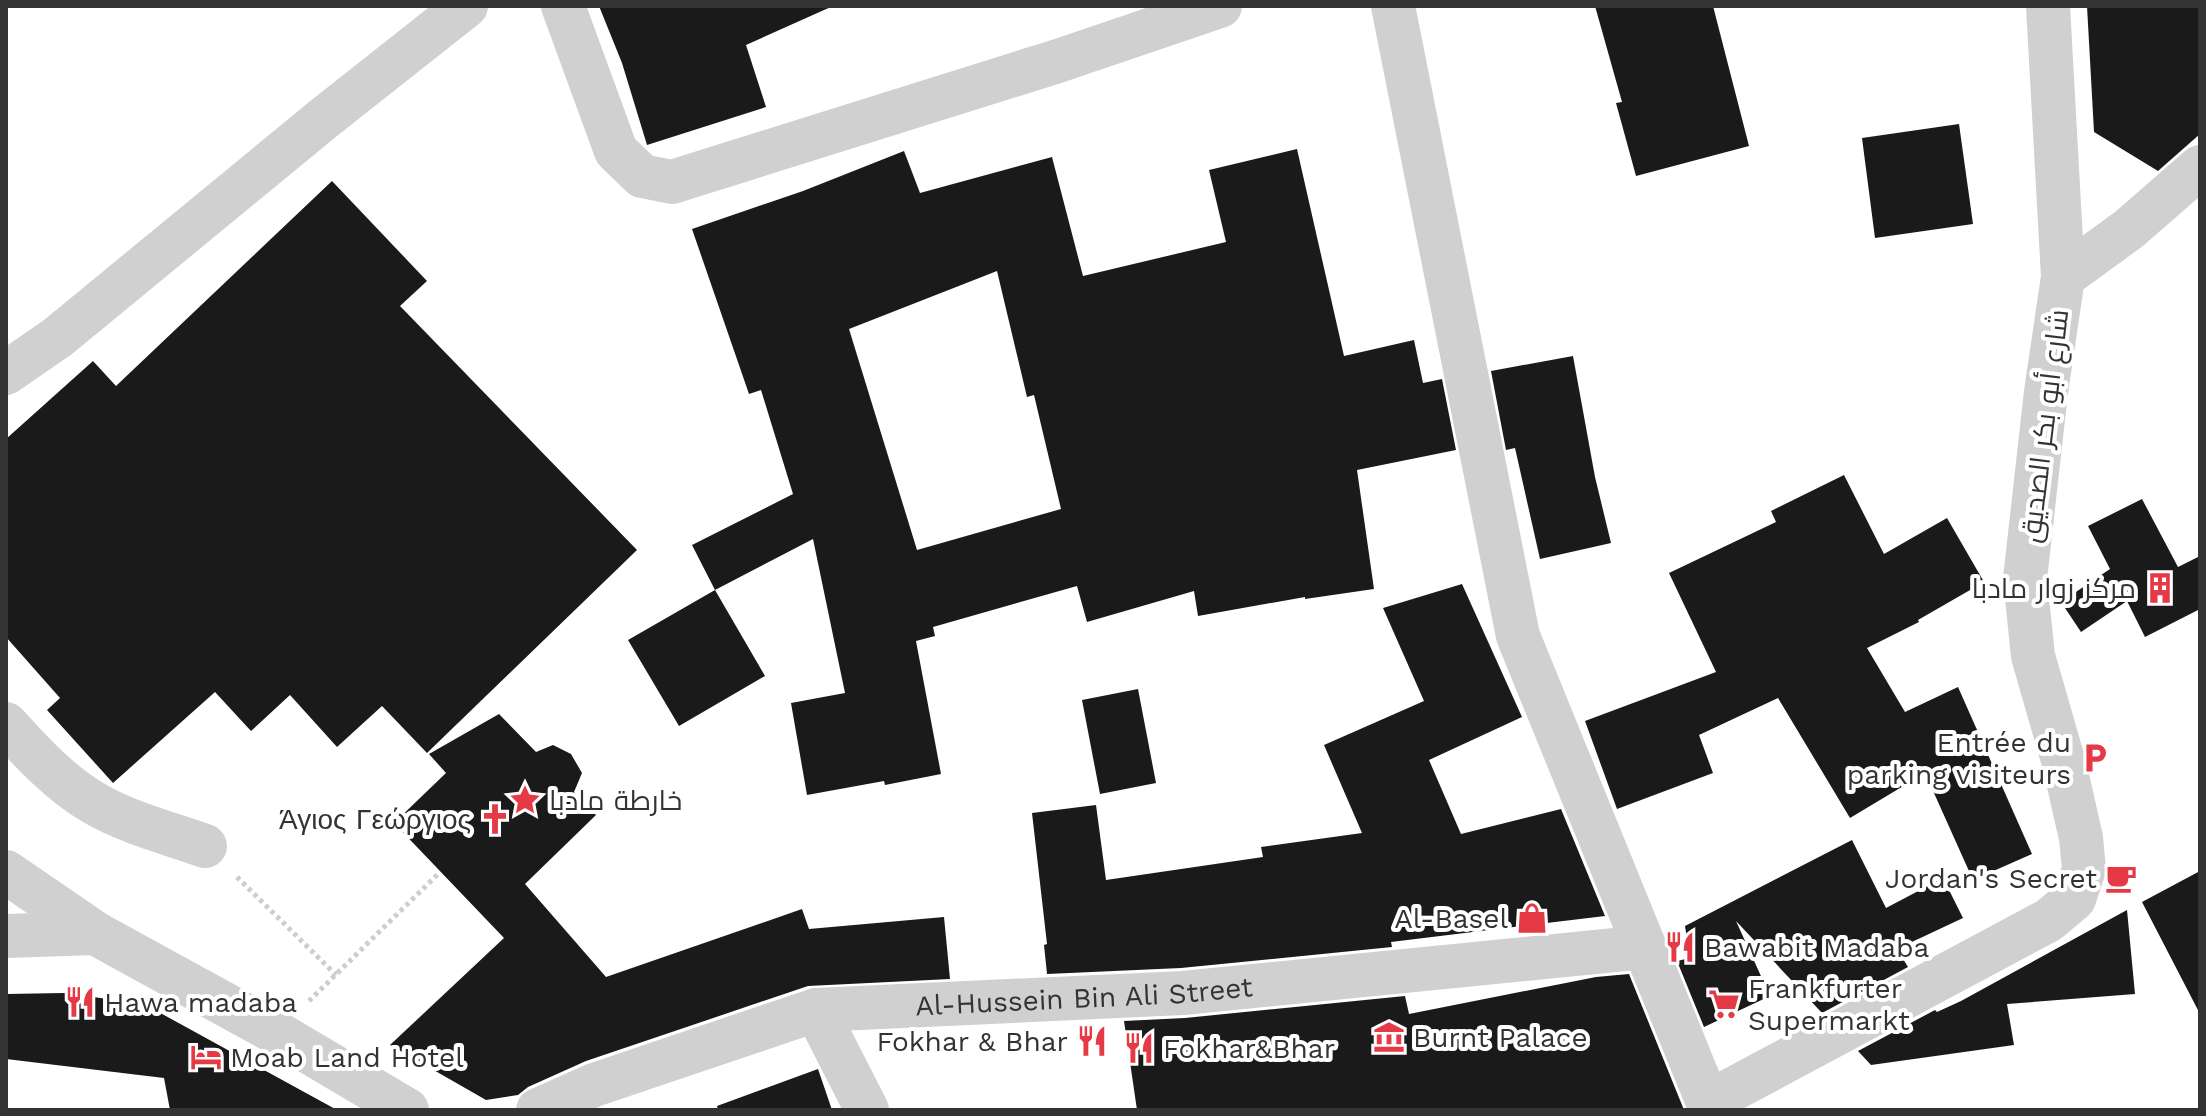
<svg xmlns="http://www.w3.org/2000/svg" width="2206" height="1116" viewBox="0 0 2206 1116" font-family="'Work Sans',Cairo,sans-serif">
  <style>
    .building { fill: #1a1a1a; fill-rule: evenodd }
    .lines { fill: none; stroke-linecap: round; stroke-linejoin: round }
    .path { stroke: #cdcdcd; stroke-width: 5; stroke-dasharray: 4 4; stroke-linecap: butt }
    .minor { stroke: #d0d0d0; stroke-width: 44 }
    .labels { text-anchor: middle; stroke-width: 8; stroke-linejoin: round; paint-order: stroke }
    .street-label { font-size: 28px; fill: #333; stroke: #fff }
    .poi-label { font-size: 28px; fill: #333; stroke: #fff; text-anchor: start }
  </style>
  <rect width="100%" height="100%" fill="#fff"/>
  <!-- building -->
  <path class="building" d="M599,6H833L746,45L766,107L647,145L622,63Z
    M1595,6H1713L1749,146L1636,176L1616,103L1622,102Z
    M2087,6H2200V134L2158,171L2094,132Z
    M1959,124L1973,224L1875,238L1862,138Z
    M1297,149L1344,356L1414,340L1423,383L1442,379L1456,450L1357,470L1374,589L1305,599V597L1198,616L1194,591L1087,622L1077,586L933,627L935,636L916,641L941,774L885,785L884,781L807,795L791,703L845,693L813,539L715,590L692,545L793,494L761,390L749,394L692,229L803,191L904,151L920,193L1052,157L1083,276L1226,242L1209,170ZM997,271L1027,397L1034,395L1061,509L917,550L849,329Z
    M332,181L427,281L400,306L637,550L427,753L382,706L337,747L290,695L251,731L215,692L113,783L47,710L60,698L6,637V439L93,361L116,386Z
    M1573,356L1595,477L1611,543L1540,559L1515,448L1506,450L1491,371Z
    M1844,475L1884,554L1947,518L1984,582L1918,620L1919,622L1867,648L1905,712L1958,687L2032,854L1973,880L1925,773L1850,818L1778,698L1699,735L1713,773L1617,809L1585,721L1716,672L1669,573L1776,522L1771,511Z
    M2142,499L2178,567L2200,556V609L2145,637L2127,601L2081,632L2061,602L2110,569L2088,526Z
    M1462,584L1522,717L1429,760L1461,834L1561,809L1605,916L1391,942L1392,947L1181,968L1047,974L1044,945L1047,944L1032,813L1096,805L1106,880L1263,857L1261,847L1362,833L1324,745L1424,701L1383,608Z
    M715,590L765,676L679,726L628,640Z
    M1138,689L1156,783L1100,794L1082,700Z
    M499,714L536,752L553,745L571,754L582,773L574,792L596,815L525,884L606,977L802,909L809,929L944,917L950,979L808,986L586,1061L528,1087L518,1095L486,1100L390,1045L504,938L394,823L446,773L429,754Z
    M1852,840L1886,908L1943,878L1963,918L1897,949L1908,967L1822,1013L1736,921L1770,996L1704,1027L1677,961L1690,958L1685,926Z
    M2200,871V1014L2142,902Z
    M2127,910L2135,994L2007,1004L2014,1045L1871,1065L1858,1051L1935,1010L1937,1012L1961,1001Z
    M1629,974L1684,1110H1137L1124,1021L1185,1018L1405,996L1409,1014L1596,977Z
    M64,993L144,1004L337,1110H170L164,1078L6,1059V994Z
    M818,1069L832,1110H718L717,1106Z"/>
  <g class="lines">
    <!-- path -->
    <path class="path" d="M237,877L336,975
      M309,1001L440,872"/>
    <!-- minor -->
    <g class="minor">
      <path d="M563,6L616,151L642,176L672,182L1058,61L1220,6"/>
      <path d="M1393,6L1518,636L1711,1110"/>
      <path d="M2063,277L2129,229L2200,167"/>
      <path d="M6,373L58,337L323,119L466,6"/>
      <path d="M6,724C32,753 61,784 94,803C128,823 169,833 205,846"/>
      <path d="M6,872L95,933L277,1033L407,1110"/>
      <path d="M6,936L95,933"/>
      <path d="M816,1010L867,1110"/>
      <path d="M1709,1102L2049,920L2074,899L2084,869L2081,838L2065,767L2033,656L2025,579L2046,392L2063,277L2048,6"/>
      <path id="s1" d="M538,1110L594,1085L816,1010L1183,993L1645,947"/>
    </g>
  </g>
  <!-- icons -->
  <defs>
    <symbol id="building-bare" viewBox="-9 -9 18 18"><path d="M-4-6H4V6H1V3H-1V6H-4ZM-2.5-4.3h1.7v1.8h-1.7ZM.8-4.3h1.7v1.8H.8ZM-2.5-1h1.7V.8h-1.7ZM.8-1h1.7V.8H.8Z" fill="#e63946" stroke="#fff" stroke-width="2.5" paint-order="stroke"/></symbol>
    <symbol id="parking-bare" viewBox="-9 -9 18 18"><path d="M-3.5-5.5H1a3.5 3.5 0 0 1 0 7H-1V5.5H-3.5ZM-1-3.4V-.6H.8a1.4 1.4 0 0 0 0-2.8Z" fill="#e63946" stroke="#fff" stroke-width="2.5" paint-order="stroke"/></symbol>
    <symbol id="sight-bare" viewBox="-9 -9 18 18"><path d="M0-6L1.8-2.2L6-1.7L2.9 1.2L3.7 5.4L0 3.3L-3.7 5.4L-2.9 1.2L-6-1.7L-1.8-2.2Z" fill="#e63946" stroke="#fff" stroke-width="2.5" paint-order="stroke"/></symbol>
    <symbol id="church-bare" viewBox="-9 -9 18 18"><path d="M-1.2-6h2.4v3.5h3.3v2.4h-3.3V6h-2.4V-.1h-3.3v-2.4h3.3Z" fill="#e63946" stroke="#fff" stroke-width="2.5" paint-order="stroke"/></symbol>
    <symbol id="cafe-bare" viewBox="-9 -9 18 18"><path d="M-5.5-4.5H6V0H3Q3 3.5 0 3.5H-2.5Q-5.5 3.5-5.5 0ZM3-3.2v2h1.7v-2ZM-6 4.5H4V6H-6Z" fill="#e63946" stroke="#fff" stroke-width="2.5" paint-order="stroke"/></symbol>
    <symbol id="shop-bare" viewBox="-9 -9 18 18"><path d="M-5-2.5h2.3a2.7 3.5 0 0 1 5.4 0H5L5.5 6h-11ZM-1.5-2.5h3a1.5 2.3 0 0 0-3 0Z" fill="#e63946" stroke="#fff" stroke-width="2.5" paint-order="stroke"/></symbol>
    <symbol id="restaurant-bare" viewBox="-9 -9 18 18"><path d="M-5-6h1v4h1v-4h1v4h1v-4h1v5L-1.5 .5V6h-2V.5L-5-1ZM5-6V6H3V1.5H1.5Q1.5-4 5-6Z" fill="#e63946" stroke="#fff" stroke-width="2.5" paint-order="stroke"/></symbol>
    <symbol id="supermarket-bare" viewBox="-9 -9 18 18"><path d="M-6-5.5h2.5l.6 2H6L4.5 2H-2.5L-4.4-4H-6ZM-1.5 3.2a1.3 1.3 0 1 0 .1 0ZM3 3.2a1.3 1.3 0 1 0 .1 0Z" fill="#e63946" stroke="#fff" stroke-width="2.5" paint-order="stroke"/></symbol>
    <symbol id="museum-bare" viewBox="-9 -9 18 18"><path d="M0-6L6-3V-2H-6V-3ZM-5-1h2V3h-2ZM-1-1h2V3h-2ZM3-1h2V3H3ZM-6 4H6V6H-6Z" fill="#e63946" stroke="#fff" stroke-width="2.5" paint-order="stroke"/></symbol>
    <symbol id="hotel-bare" viewBox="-9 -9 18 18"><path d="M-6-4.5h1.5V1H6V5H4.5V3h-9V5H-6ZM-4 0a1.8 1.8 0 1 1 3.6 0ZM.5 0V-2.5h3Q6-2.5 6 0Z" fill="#e63946" stroke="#fff" stroke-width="2.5" paint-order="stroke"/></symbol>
  </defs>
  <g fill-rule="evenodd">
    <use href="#building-bare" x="2138" y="566" width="44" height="44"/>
    <use href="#parking-bare" x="2073" y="736" width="44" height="44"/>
    <use href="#sight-bare" x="503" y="778" width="44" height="44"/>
    <use href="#church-bare" x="473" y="797" width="44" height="44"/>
    <use href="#cafe-bare" x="2099" y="856" width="44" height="44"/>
    <use href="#shop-bare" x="1510" y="896" width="44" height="44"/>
    <use href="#restaurant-bare" x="1658" y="925" width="44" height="44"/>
    <use href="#restaurant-bare" x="58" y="980" width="44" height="44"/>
    <use href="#supermarket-bare" x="1702" y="982" width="44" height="44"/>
    <use href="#museum-bare" x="1367" y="1015" width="44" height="44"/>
    <use href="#restaurant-bare" x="1070" y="1019" width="44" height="44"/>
    <use href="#restaurant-bare" x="1117" y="1026" width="44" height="44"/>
    <use href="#hotel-bare" x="184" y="1035" width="44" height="44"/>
  </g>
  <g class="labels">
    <!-- street labels -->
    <g class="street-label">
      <text transform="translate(2044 426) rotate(-83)" y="10">شارع أبو بكر الصديق</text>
      <text dy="10" stroke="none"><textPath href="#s1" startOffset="564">Al-Hussein Bin Ali Street</textPath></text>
    </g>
    <!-- poi labels -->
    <g class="poi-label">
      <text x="2136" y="598" text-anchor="end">مركز زوار مادبا</text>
      <text x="2071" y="752" text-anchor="end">Entrée du<tspan x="2071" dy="32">parking visiteurs</tspan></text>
      <text x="549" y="810">خارطة مادبا</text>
      <text x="471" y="829" text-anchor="end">Άγιος Γεώργιος</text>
      <text x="2097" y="888" text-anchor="end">Jordan's Secret</text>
      <text x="1508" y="928" text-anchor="end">Al-Basel</text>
      <text x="1704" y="957">Bawabit Madaba</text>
      <text x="1748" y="998">Frankfurter<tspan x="1748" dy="32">Supermarkt</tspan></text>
      <text x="104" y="1012">Hawa madaba</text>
      <text x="1413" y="1047">Burnt Palace</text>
      <text x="1068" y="1051" text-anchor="end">Fokhar &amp; Bhar</text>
      <text x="1163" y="1058">Fokhar&amp;Bhar</text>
      <text x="230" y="1067">Moab Land Hotel</text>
    </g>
  </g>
  <!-- border -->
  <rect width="2206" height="1116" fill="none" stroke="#333333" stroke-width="16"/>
</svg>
